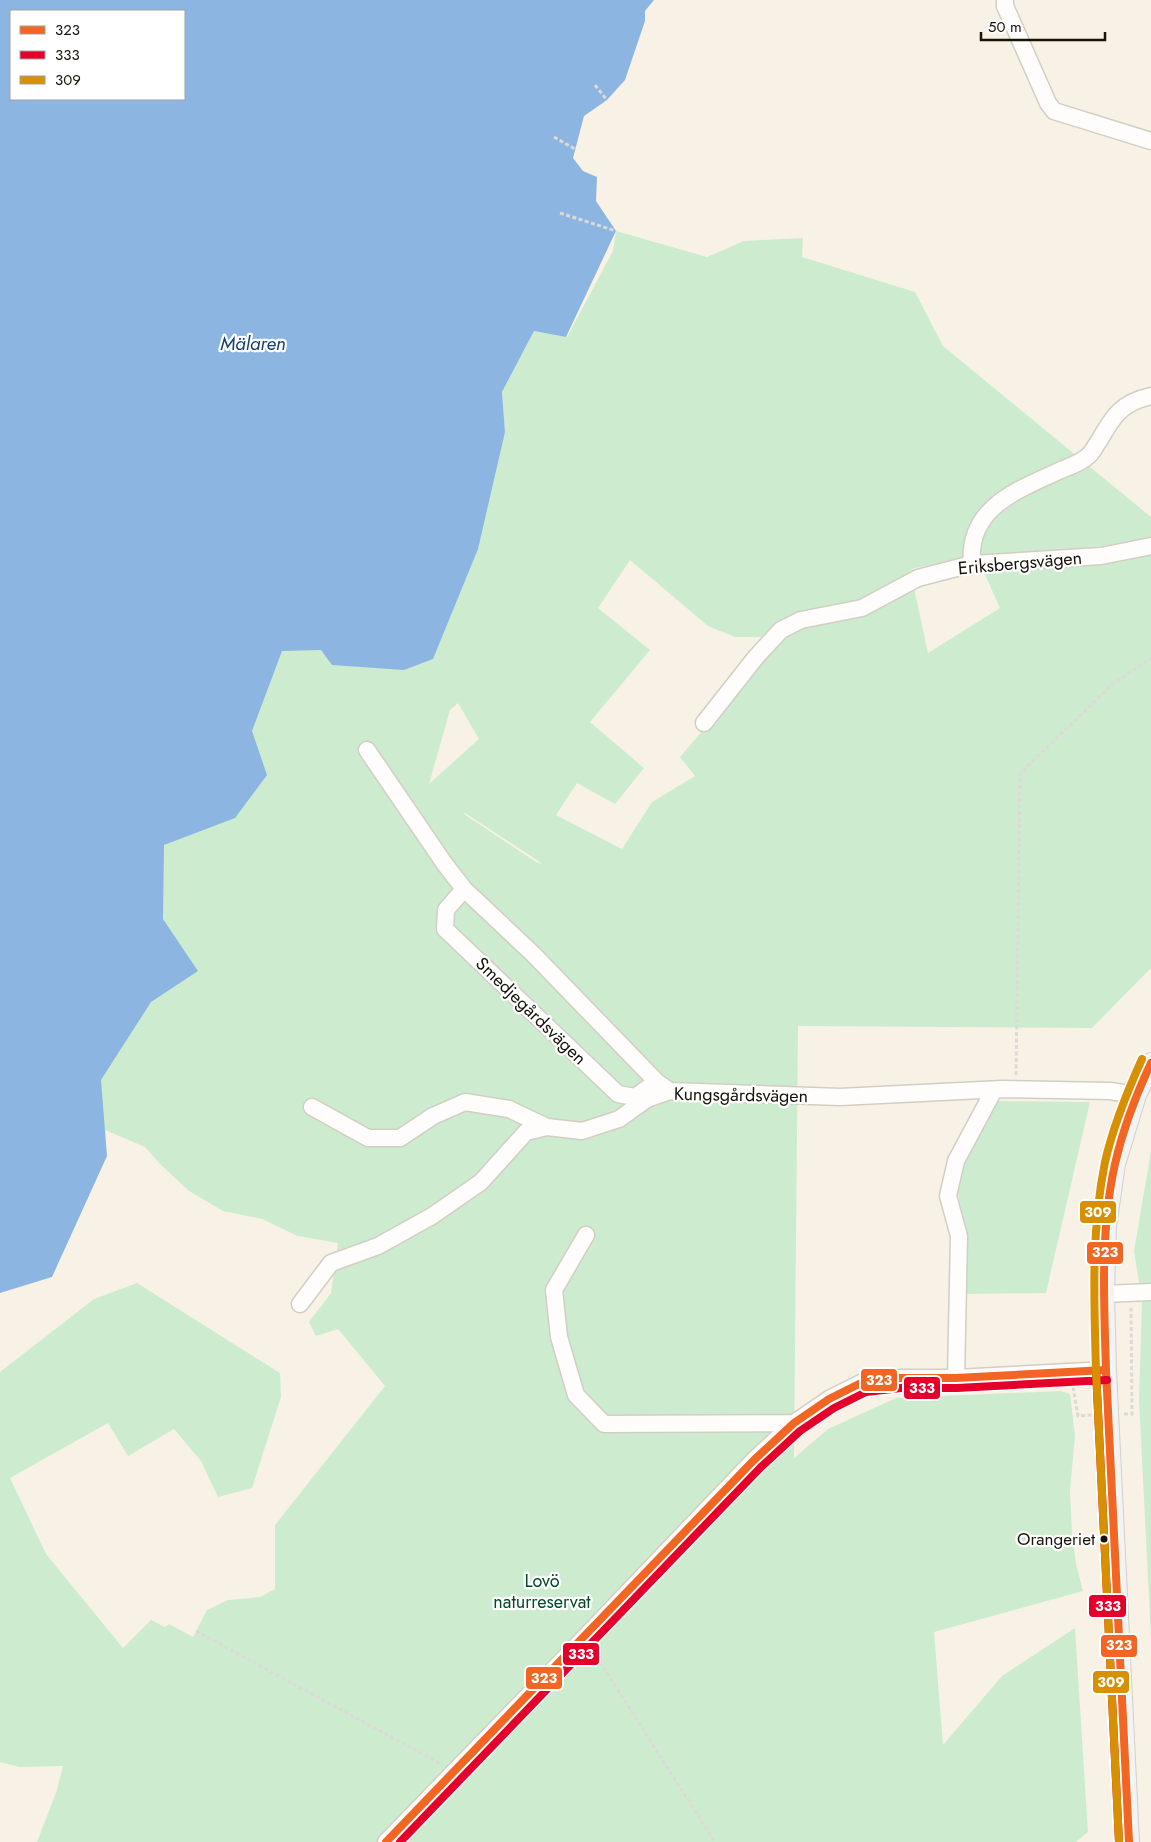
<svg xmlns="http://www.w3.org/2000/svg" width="1151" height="1842" viewBox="0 0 1151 1842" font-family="Jost,sans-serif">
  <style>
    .green { fill: #cdeccf; fill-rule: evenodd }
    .water { fill: #8db5e2; fill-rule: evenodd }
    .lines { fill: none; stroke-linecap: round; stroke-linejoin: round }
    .minor-casing { stroke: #d3cec3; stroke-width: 19 }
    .major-casing { stroke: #d2d0c9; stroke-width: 22 }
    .path { stroke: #dcdad6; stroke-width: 3; stroke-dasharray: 4 2.5; stroke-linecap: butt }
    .minor { stroke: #fefdfb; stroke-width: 16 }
    .major { stroke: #f3f3f3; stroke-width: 20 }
    .bus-1-casing { stroke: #fff; stroke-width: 11 }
    .bus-2-casing { stroke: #fff; stroke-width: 11 }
    .bus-3-casing { stroke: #fff; stroke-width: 11 }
    .bus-1 { stroke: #f26522; stroke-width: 8 }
    .bus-2 { stroke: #e4002b; stroke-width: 8 }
    .bus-3 { stroke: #d69001; stroke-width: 8 }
    .bus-dot { fill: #181309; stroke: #fff; stroke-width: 2 }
    .labels { text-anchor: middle; stroke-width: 4.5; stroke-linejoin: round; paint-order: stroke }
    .bus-label { font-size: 17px; fill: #181309; stroke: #fff; text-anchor: end }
    .street-label { font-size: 18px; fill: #181309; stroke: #fff }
    .park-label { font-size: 18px; fill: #004a26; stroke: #fff }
    .water-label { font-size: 19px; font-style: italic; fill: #153e6c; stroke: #fff }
    .line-badge { stroke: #fff; stroke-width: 2 }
    .badge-label { font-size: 14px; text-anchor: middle; font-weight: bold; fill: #fff }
  </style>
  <rect width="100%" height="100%" fill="#f7f2e5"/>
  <!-- green -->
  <path class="green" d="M0,0H579L396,602L505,432L502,392L534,331L567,337L613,251L616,231L707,257L744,241L803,238L802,257L915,292L943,346L1151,517V537L1148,540L1073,550L972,557L915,568L875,595L767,637H735L708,626L630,560L598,608L650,650L590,722L644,768L615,804L577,783L556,815L622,849L652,802L695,776L680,757L779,641L808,623L913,583L928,653L1000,608L982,568L1151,552V968L1092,1028L798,1026L794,1458L828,1429L896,1398L1061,1391L1070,1394L1075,1436L1070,1490L1072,1534L1076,1564L1083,1591L934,1632L943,1745L1002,1676L1075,1628L1088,1832L1076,1842H37L57,1790L63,1766L19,1767L0,1762V1372L94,1299L137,1283L280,1373L281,1397L252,1488L218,1497L201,1461L174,1429L128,1456L108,1423L10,1478L46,1554L123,1648L151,1620L165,1627L169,1624L193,1637L207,1610L228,1600L260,1597L275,1589V1525L385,1386L338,1329L316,1336L309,1322L331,1293L338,1243L298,1236L262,1219L223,1211L189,1191L160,1164L145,1147L60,1111ZM11,11H184V99H11ZM458,703L479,739L429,784L450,710ZM465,813L543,864L536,862L464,814Z
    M993,1101L1090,1102L1046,1293L966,1294L965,1229L956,1184Z
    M1151,1151V1638L1139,1399L1142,1301L1134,1251Z"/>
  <!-- water -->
  <path class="water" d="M0,0H654L645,11V21L625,80L607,100L584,116L573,158L583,171L597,177L596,201L616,231L566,337L534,331L502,392L505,432L478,549L433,659L404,670L332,665L321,650L282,651L252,731L267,775L235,818L164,845L163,919L198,971L151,1002L101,1080L107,1156L52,1277L0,1293ZM11,11H184V99H11Z"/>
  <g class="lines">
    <defs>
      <path id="minor" d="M1005,0V6L1048,103L1054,111L1151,141
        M972,564C967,507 1018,490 1061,470C1070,466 1081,463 1088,456C1093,452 1095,446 1099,441C1113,416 1122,402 1151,396
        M704,723L756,657L781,630L801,620L862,608L918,578L972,564L1101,556L1151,546
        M367,750L444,863L464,889L533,954L657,1082L670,1091
        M464,889L446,910L445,929L618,1094L635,1097L649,1087
        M312,1107L368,1138H400L433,1116L465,1102L509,1109L547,1127
        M586,1235L554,1290L559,1337L576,1395L604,1424L794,1423
        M1104,1294L1151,1292
        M300,1304L331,1263L378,1246L432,1216L481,1182L526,1132L547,1127L582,1131L619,1119L647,1099L670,1091L840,1097L1002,1089L1110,1091L1136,1095
        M956,1378L959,1236L948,1196L956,1161L994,1090
        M386,1842L584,1638L754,1460L794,1423L829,1399L863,1382L900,1378H956L1106,1370"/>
      <path id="major" d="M1129,1842L1106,1370L1104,1294L1106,1226L1115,1164L1136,1095L1151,1063"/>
    </defs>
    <!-- minor casing -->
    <use href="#minor" class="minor-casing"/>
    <!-- major casing -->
    <use href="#major" class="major-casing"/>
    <!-- path -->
    <path class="path" d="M595,85L607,100
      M554,137L575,149
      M560,213L616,231
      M1016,1075L1020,773L1113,684L1151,658
      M1073,1387L1078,1416L1093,1415
      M1124,1414H1132L1131,1308
      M196,1631L441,1764
      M593,1651L715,1842"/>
    <!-- minor -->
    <use href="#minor" class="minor"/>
    <!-- major -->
    <use href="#major" class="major"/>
    <defs>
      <path id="bus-1" d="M386,1842L754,1460L794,1423L829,1399L863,1382L900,1378H956L1106,1370
        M1129,1842L1106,1370C1104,1302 1100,1231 1115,1164C1123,1129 1136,1095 1151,1063"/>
      <path id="bus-2" d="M1096,1370L1119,1842
        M400,1842L761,1467L800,1431L834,1408L866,1392L901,1388H957L1107,1380"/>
      <path id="bus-3" d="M1119,1842L1096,1370C1094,1301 1091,1231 1105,1162C1113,1127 1127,1092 1142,1059"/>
    </defs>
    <!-- bus-1 casing -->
    <use href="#bus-1" class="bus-1-casing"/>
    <!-- bus-2 casing -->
    <use href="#bus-2" class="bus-2-casing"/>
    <!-- bus-3 casing -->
    <use href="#bus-3" class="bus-3-casing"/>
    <!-- bus-1 -->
    <use href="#bus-1" class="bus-1"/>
    <!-- bus-2 -->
    <use href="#bus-2" class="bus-2"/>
    <!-- bus-3 -->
    <use href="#bus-3" class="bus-3"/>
  </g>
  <!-- markers -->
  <circle class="bus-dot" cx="1104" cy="1539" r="4.5"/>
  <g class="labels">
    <!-- bus labels -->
    <g class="bus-label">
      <text x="1095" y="1545">Orangeriet</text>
    </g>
    <!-- street labels -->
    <g class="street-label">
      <text transform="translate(1020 563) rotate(-5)" y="6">Eriksbergsvägen</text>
      <text transform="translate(531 1011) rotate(44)" y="6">Smedjegårdsvägen</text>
      <text transform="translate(741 1095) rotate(1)" y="6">Kungsgårdsvägen</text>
    </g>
    <!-- park labels -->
    <g class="park-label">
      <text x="542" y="1587">Lovö<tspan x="542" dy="21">naturreservat</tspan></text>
    </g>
    <!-- water labels -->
    <g class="water-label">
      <text x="253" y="350">Mälaren</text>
    </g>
  </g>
  <g class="line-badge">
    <rect x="1079" y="1200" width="38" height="24" rx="5" fill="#d69001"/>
    <rect x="1086" y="1241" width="38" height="24" rx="5" fill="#f26522"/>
    <rect x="860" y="1368" width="38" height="24" rx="5" fill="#f26522"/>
    <rect x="903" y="1376" width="38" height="24" rx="5" fill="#e4002b"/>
    <rect x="1088" y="1594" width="39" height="24" rx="5" fill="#e4002b"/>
    <rect x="1100" y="1634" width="38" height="24" rx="5" fill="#f26522"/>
    <rect x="562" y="1642" width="38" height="24" rx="5" fill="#e4002b"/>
    <rect x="525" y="1666" width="38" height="24" rx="5" fill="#f26522"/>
    <rect x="1092" y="1670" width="38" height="24" rx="5" fill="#d69001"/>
  </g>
  <g class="badge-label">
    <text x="1098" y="1217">309</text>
    <text x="1105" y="1257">323</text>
    <text x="879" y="1385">323</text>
    <text x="922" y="1393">333</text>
    <text x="1108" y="1611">333</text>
    <text x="1119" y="1650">323</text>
    <text x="581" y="1659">333</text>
    <text x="544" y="1683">323</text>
    <text x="1111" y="1687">309</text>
  </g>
  <!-- legend -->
  <rect x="10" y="10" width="175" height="90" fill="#ffffff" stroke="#a3a19d"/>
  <rect x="20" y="26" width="25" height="8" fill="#f26522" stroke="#a3a19d"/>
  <text x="55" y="35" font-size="15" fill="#181309">323</text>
  <rect x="20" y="51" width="25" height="8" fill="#e4002b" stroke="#a3a19d"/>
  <text x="55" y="60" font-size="15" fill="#181309">333</text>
  <rect x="20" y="76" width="25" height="8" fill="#d69001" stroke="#a3a19d"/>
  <text x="55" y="85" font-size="15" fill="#181309">309</text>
  <!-- scale -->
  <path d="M981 32v8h124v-8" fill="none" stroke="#181309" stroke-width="2.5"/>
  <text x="988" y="32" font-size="15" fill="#181309" stroke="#ffffff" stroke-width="4" paint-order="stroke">50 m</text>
</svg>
